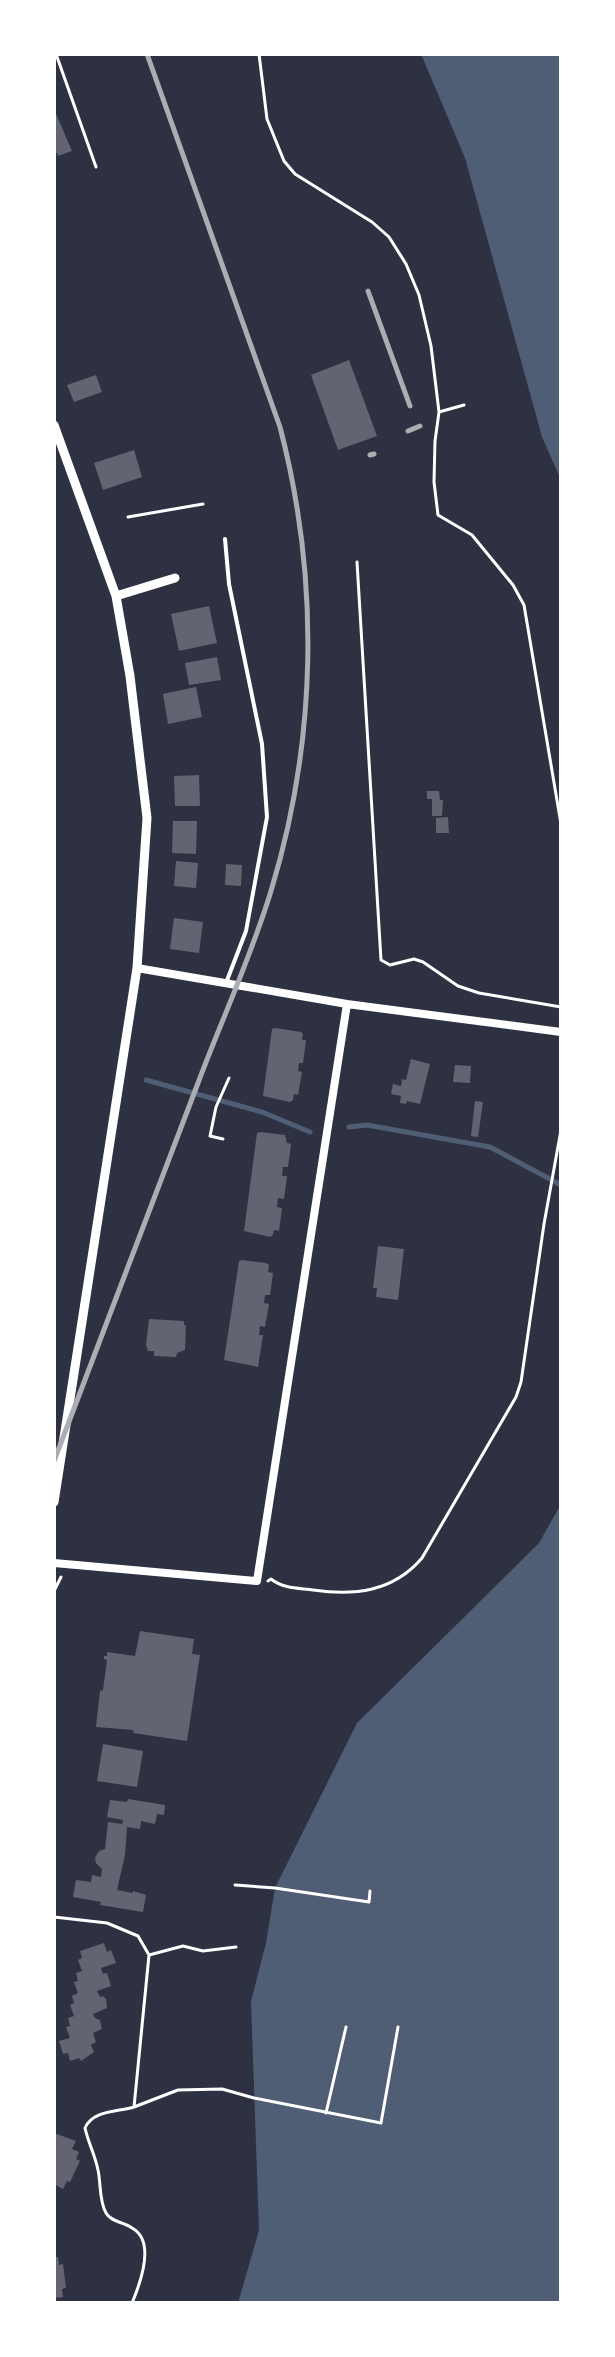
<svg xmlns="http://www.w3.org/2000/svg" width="615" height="2357" viewBox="0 0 615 2357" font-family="Jost,sans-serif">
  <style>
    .water { fill: #4f5d75 }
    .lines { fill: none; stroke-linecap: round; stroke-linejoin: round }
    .stream { stroke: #4f5d75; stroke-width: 5 }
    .building { fill: #626471 }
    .path { stroke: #fff; stroke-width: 3 }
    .service { stroke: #fff; stroke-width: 4 }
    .minor { stroke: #fff; stroke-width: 8 }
    .tertiary { stroke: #fff; stroke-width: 9 }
    .rail { stroke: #abadb3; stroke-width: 5 }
  </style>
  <rect width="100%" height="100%" fill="#2d3142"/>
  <!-- water -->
  <path class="water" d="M421,54H561V480L542,437L465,158Z
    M561,1504V2303H238L259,2230L251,2001L266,1943L275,1888L357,1723L539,1543Z"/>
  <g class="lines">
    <!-- stream -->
    <path class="stream" d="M146,1080L262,1112L310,1132
      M349,1127L367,1125L490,1147L561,1185"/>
  </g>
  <!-- building -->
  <path class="building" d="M54,109L72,151L58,156L57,153L54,154Z
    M349,360L377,436L338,450L311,375Z
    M96,375L102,392L74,402L67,385Z
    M134,450L142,477L103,490L94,463Z
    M209,606L217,643L179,651L171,614Z
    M217,657L221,680L189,685L185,663Z
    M196,687L202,717L168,724L163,694Z
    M199,775L200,806H175L174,776Z
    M427,791H439L440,800H443L442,816H432V799H427Z
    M448,817L449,833H436V818Z
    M173,821H197L196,854L172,853Z
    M176,861L198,863L196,888L174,886Z
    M226,864L242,865L241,886L225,885Z
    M174,918L203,922L199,953L170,949Z
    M275,1028L301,1032L303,1034L302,1040H306L303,1063H299L298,1071L302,1072L298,1095L294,1094L293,1100L290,1102L263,1096L272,1029Z
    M411,1059L430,1064L420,1104L407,1101L406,1104L400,1103L401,1096L391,1094L393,1084L401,1086L402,1079L406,1080Z
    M455,1065L471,1066L470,1083L453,1082Z
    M475,1101L483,1102L478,1137L471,1136Z
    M260,1132L285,1135L287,1143L291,1144L288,1167H283L282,1176H287L284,1199L278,1198L277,1207L282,1208L279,1231L274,1230L273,1235L270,1237L244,1231L257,1133Z
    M378,1246L404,1249L398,1300L376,1297L377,1288H373Z
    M242,1260L266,1263L269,1265L268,1272L273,1273L270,1295H265L264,1303L269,1304L265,1327L260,1326L259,1335H263L258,1367L224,1360L239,1261Z
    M149,1319L184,1321V1325H186L185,1350L177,1353L176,1357L154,1356V1351H148L146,1345Z
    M140,1631L194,1639L192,1654L200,1655L187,1741L133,1733L134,1730L96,1727L100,1691L103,1690L107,1660L104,1659V1656H107V1652L135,1656Z
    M103,1744L143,1751L137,1787L97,1781Z
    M128,1799L165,1805L164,1815L157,1814L155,1824L141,1821L140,1829L127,1827L125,1855L117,1890L133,1893V1891L146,1895L143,1912L100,1905L101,1902L73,1897L76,1880L91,1882L92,1875L101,1877L102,1869L96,1863L95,1858L99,1851L105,1849L108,1822L122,1824L123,1820L107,1817L110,1800L127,1802Z
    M104,1943L107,1952L111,1950L116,1963L101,1968L103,1974L107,1973L111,1986L97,1991L100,1997L103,1996L106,1999L107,2008L93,2014L95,2018L100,2020L102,2029L93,2033L96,2042L91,2045L94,2052L81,2061L79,2058L70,2061L68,2053L63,2054L59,2041L70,2038L66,2027L70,2026L68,2018L74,2016L70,2005L74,2003L72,1996L78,1993L74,1982L78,1981L76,1973L82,1971L78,1960L82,1958L80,1951Z
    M54,2133L76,2141L72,2149L79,2152L76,2159L80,2161L70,2182L67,2181L63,2189L56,2185L54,2190Z
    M54,2257H58L59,2265L63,2264L66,2288L62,2289L63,2297L54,2298Z"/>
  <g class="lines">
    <!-- path -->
    <path class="path" d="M56,54L96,167
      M259,54L267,119L284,161L295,174L372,222L389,237L406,264L419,295L431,346L439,412L435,441L434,482L438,515L472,535L513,585L524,605L561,824
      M439,412L464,405
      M128,517L203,504
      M357,562L381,960L390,965L414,959L423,962L458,986L479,993L561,1007
      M223,1139L210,1136L216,1107L229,1078
      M268,1581L271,1579C284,1589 298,1588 313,1590C354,1596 393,1592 422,1558L516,1397L521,1382L544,1224L561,1130
      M54,1591L61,1577
      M235,1885L275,1888L369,1902L370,1891
      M54,1917L107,1923L138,1936L149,1955L134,2107C118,2112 93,2110 85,2128C88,2142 95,2155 98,2170C101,2183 99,2201 106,2213C111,2222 124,2222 132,2228C156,2241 140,2284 132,2303
      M149,1955L183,1946L203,1951L236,1947
      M134,2107L178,2090L222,2089L254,2098L381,2123L398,2027
      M326,2113L346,2027"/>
    <!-- service -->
    <path class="service" d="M225,539L229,584L262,744L267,817L246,931L226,983"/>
    <!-- minor -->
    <path class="minor" d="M137,968L347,1004L561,1032
      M54,1563L257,1581L347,1004"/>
    <!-- tertiary -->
    <path class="tertiary" d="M54,425L116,596L130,676L147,818L137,968L54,1502
      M116,596L175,578"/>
    <!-- rail -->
    <path class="rail" d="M368,291L410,406
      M408,431L420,426
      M370,455L374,454
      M54,1461C101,1335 151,1209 198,1083C222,1019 251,957 271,891C317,740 320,580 280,427L147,54"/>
  </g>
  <!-- border -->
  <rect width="615" height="2357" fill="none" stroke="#ffffff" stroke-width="112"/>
</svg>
